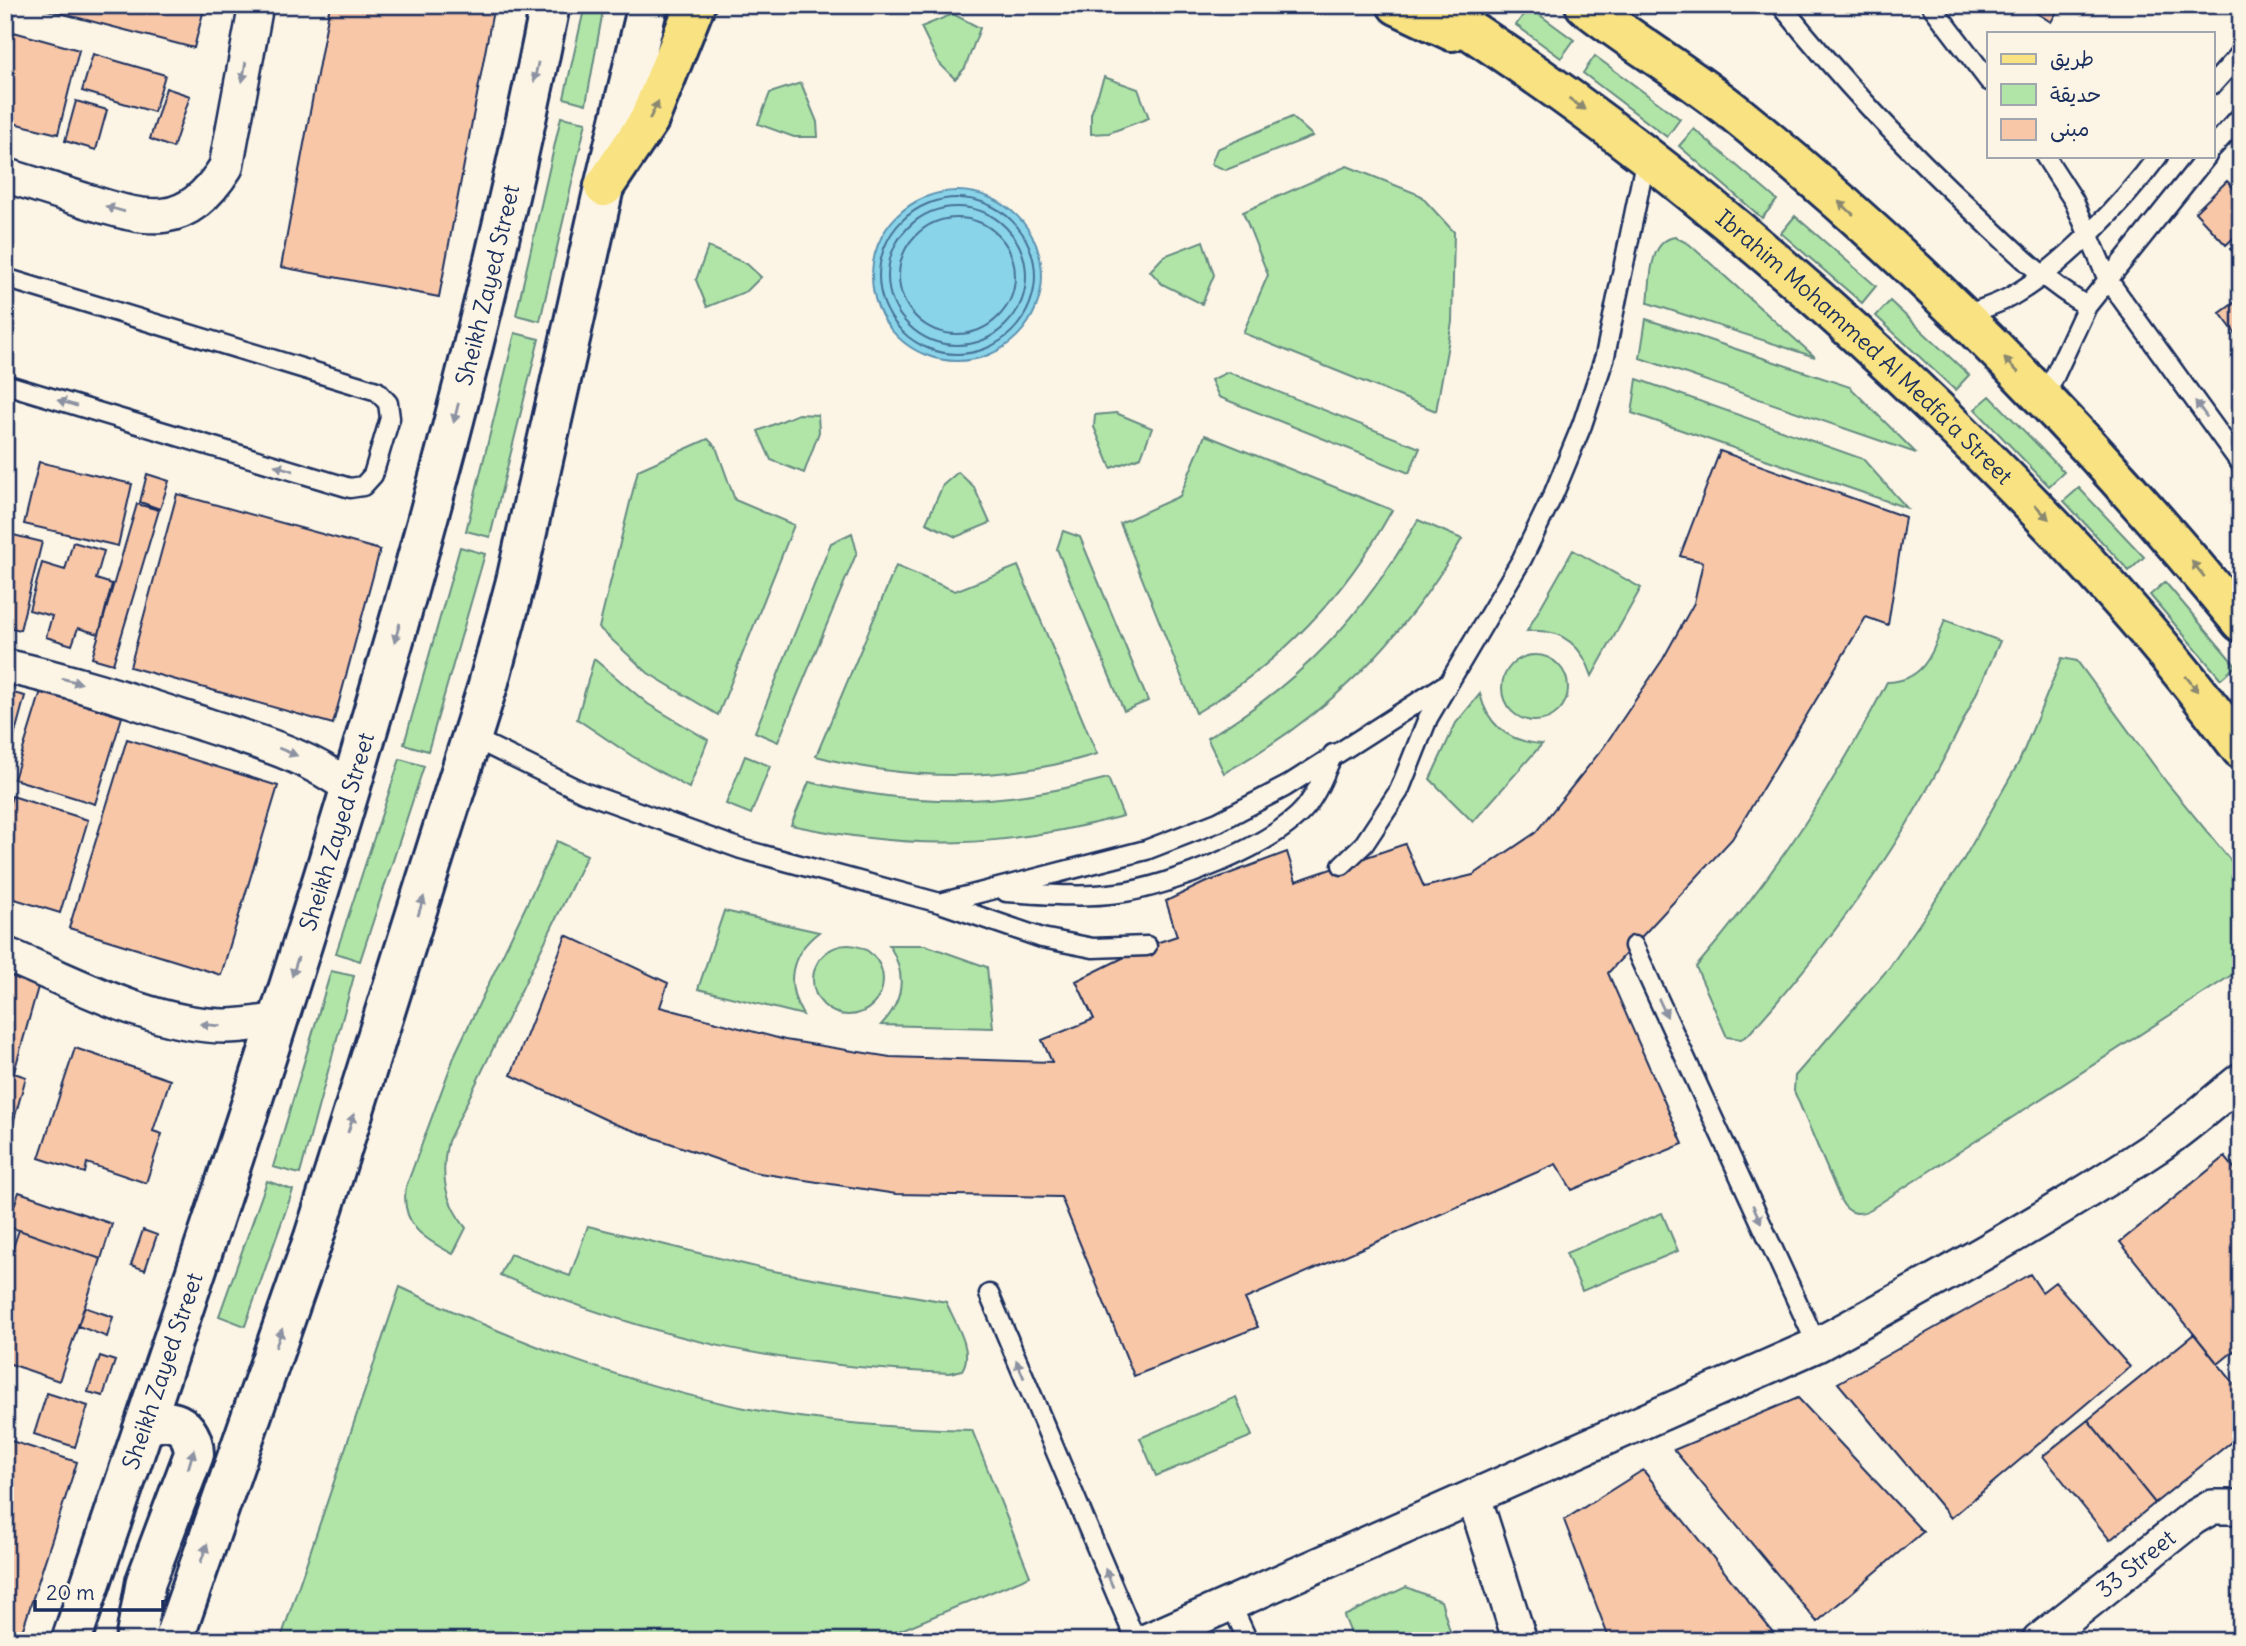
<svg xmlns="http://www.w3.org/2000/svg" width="2246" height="1646" viewBox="0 0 2246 1646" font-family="Delius,'Playpen Sans Arabic',sans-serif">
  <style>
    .green { fill: #b0e5a7; stroke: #668a82; stroke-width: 2 }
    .water { fill: #89d4e9; stroke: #5d92b1; stroke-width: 2 }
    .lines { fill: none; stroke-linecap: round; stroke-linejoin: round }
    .shore { stroke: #477196; stroke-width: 2 }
    .building { fill: #f8c7a7; stroke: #1b2f5e; stroke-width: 2 }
    .lane-casing { stroke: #1b2f5e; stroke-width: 23 }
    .street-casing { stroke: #1b2f5e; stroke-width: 38 }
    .secondary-casing { stroke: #1b2f5e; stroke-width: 44 }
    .primary-casing { stroke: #1b2f5e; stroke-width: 44 }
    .lane { stroke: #fcf5e5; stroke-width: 18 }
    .street { stroke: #fcf5e5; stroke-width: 33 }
    .secondary { stroke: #fcf5e5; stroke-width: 38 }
    .primary { stroke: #f8e281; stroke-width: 38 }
    .oneway { fill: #8c92a2 }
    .oneway2 { fill: #8a8870 }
    .labels { text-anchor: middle; stroke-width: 5; stroke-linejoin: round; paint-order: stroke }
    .street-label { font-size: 23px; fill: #1b2f5e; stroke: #fcf5e5 }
  </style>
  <rect width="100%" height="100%" fill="#fcf5e5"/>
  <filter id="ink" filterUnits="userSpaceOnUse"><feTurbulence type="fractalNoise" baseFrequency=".0143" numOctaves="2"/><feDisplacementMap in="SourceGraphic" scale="14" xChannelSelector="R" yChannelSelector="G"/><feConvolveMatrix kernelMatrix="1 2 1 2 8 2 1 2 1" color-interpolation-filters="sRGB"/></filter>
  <g filter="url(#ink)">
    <!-- green -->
    <path class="green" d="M585,5H604L586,104L564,98Z
      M1529,7L1574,40L1561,58L1516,25Z
      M953,14L980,28L965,68L955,79L938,62L921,27Z
      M1595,56L1680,119L1667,137L1583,73Z
      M1104,77L1138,89L1149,118L1109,133L1091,134V114Z
      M801,83L817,122L818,137H794L758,124L770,93Z
      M561,117L586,122L540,321L516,315Z
      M1292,117L1313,136L1226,170L1211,164L1217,149Z
      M1694,129L1777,200L1762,218L1679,146Z
      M1347,166L1420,195L1454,232L1452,322L1436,411L1243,333L1268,275L1243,212Z
      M1795,216L1876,286L1862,303L1781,233Z
      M1675,237L1689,244L1815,357L1648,303C1651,281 1648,241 1675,237Z
      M1203,241L1214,275L1202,304L1162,284L1150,271L1164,256Z
      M708,247L747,264L761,277L747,291L707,307L696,280Z
      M1890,301L1969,375L1955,390L1876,316Z
      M1646,319L1850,387L1916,453L1640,358Z
      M515,333L539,339L490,537L466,531Z
      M1228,372L1420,448L1409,473L1219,397L1211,380Z
      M1637,379L1863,459L1907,508L1632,413Z
      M1990,396L2064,472L2049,486L1975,409Z
      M1116,413L1152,428L1141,457L1111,468L1094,427L1095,415Z
      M798,414L818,415L819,432L804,473L771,460L758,431Z
      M1205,435L1392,510C1344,597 1282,662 1196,713L1120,523L1180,496Z
      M708,439L716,447L735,500L794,525L718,715L648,673L599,628L638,470Z
      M958,472L974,487L990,523L956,537L926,523L943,485Z
      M2079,488L2144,557L2129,571L2064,501Z
      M1418,520L1462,539C1401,642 1330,714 1224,773L1207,738C1302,682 1363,616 1418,520Z
      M1063,531L1080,537L1148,701L1124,711L1057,549Z
      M852,533L857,552L778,742L755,732L831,543Z
      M460,547L485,554L428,751L404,744Z
      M1573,550L1641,588L1592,676C1582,645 1561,628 1527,631Z
      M896,566L955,591L1018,566L1097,754C1003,782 911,782 816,756Z
      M2165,582L2236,666L2221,679L2150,595Z
      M1945,620L2000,641C1933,797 1861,909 1748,1035L1741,1039L1727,1037L1696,967C1773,877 1833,788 1887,682C1926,681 1933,650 1945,620Z
      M1502 688a33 33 0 1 1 66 0a33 33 0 1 1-66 0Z
      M2062,658L2077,661L2167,783L2241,873V969L1871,1209C1859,1216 1848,1214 1841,1201L1794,1091L1795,1076L1889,968L1962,862L2019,762Z
      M594,659L648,704L708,740L689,788L632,756L577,719Z
      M1480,694C1488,726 1509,742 1542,744L1473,822L1430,779L1456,723Z
      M745,756L770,766L751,814L726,804Z
      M400,759L424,766L360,961L336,953Z
      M1108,778L1123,816C1002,848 913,851 791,825L809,782C918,807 999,807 1108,778Z
      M557,841L587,855L448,1141C440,1175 444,1201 466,1228L453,1254C424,1239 400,1225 406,1187L456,1052Z
      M724,911L819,932C790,954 784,984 803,1015L698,989Z
      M889,945H925L987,967L993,1028L881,1025C904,1001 907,974 889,945Z
      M813 980a35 35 0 1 1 70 0a35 35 0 1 1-70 0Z
      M331,971L354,976L300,1174L273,1167Z
      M267,1181L293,1190L245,1326L219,1316Z
      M1662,1213L1678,1251L1582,1291L1566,1253Z
      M588,1226L768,1270L946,1302C954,1321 975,1351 962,1370L950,1373C784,1367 654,1340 500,1275L510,1254L570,1276Z
      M400,1287C512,1340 628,1385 750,1409C823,1423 898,1428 972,1430L1030,1576L875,1641H280Z
      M1236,1397L1252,1436L1156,1476L1140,1438Z
      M1406,1587L1441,1601L1453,1641H1354L1344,1616Z"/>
    <!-- water -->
    <path class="water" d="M872 276a85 85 0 1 1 170 0a85 85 0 1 1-170 0Z"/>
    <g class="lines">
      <!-- shore -->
      <path class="shore" d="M879 276a78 78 0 1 1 156 0a78 78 0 1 1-156 0Z
        M888 276a69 69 0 1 1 138 0a69 69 0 1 1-138 0Z
        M899 276a58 58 0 1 1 116 0a58 58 0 1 1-116 0Z"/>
    </g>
    <!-- building -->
    <path class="building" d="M29,5H205L194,48Z
      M330,5H494L439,297L281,267Z
      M2024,5H2061L2051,22Z
      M10,31L79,50L58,134L5,121V50Z
      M93,54L165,75L154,112L82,91Z
      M166,88L190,96L173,148L150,139Z
      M76,101L107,110L96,150L65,141Z
      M2227,181L2241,196V231L2226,245L2195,212Z
      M2241,238V260L2230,249Z
      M2241,298V341L2220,313Z
      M1720,451L1905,517L1888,625L1866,617L1732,839L1608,973L1683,1144L1572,1190L1556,1164L1245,1299L1258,1327L1134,1376L1061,1197L896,1194L753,1172L615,1124L511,1075L566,935L668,983L660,1007L785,1040L890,1057L1052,1062L1042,1040L1094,1019L1076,981L1147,946L1177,936L1166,901L1202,884L1287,852L1296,881L1405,844L1424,887L1473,875L1535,833L1603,748L1663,659L1694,603L1703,562L1680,556Z
      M39,462L132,484L118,546L24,524Z
      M147,474L169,481L160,509L140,502Z
      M177,494L380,550L333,724L130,667Z
      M137,504L159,510L113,664L92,658Z
      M5,533L42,542L20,630L5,626Z
      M73,542L104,551L96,579L112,584L99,634L78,628L72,645L46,637L52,616L29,610L42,563L65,570Z
      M5,691L25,696L5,770Z
      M41,691L122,717L95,804L14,779Z
      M127,739L278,786L221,975L69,928Z
      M12,796L88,820L60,913L5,896V818Z
      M5,970L40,980L14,1072L5,1070Z
      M75,1048L170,1080L153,1131L162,1134L146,1183L87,1163L85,1173L39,1158Z
      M5,1070L26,1077L5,1152Z
      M2225,1157L2241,1176V1345L2218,1364L2120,1242Z
      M19,1192L112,1224L101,1259L7,1226Z
      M19,1230L101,1259L59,1381L5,1362V1271Z
      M143,1230L157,1235L145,1270L131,1265Z
      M2030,1274L2042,1292L2055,1282L2130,1367L1951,1518L1838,1383Z
      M84,1307L113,1317L107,1337L78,1326Z
      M2194,1334L2241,1392V1434L2155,1503L2088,1420Z
      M100,1356L115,1361L103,1396L88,1392Z
      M47,1393L88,1406L75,1447L34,1434Z
      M1798,1398L1923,1532L1817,1622L1674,1450Z
      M2088,1420L2155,1503L2110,1540L2043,1456Z
      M5,1439L77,1462L19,1641H5Z
      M1643,1470L1780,1641H1610L1564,1520Z
      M2241,1629V1641H2228Z"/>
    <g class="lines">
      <defs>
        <path id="lane" d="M1781,5C1841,80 1907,150 1977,215C2012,248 2045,282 2087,306
          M1931,5L1989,81
          M2213,84L2241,53
          M2213,147L2241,116
          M2045,156L2074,201L2108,280L2241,464
          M5,278L377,391L388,403L390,418L373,475L363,486L350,488L5,384
          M1962,316C1978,310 1997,305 2012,296C2061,268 2124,202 2158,156
          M2044,399L2087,306L2207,156
          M471,737L583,792L741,849L940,903L1042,938L1093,948L1147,946
          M1342,865L1364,844L1399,791L1428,718L1522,559L1554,493L1582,425L1605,356L1646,157
          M1006,892C1043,894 1081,898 1118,893C1168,887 1274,846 1306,807C1318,791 1325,773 1333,754
          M940,903L1146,850L1218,822L1285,787L1443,686
          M1634,946L1817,1345
          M989,1294L1136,1641
          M1231,1604L1248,1641"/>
        <g id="street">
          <path d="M5,175C33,184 60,192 87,201C150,221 186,230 226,167L256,5"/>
          <path d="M5,666C74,681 139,703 206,725C258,742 308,755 352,789"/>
          <path d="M5,954C73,982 149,1025 225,1026C243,1026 260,1023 278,1020"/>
          <path d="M1474,1497L1520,1641"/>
          <path d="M1146,1641L1817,1345C1931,1283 2045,1221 2153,1149C2184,1129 2212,1103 2241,1080"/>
          <path id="s1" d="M2039,1641L2193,1518L2212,1507H2241"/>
        </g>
        <g id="secondary">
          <path id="s2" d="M71,1641C254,1103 439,564 550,5"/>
          <path d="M135,1641L146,1581L194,1454C193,1424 168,1412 143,1429"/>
          <path d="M173,1641L314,1237L488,685L516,581L604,187L648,5"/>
        </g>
        <g id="primary">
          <path d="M1397,5L1452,31"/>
          <path id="s3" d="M1431,5C1613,120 1779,257 1933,406C2045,514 2149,624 2241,749"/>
          <path d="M1585,5C1633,43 1687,74 1735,113C1921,264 2089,436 2241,622"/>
          <path d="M604,187L649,120L695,5"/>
        </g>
      </defs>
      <!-- lane casing -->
      <use href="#lane" class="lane-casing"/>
      <!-- street casing -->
      <use href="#street" class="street-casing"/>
      <!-- secondary casing -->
      <use href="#secondary" class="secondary-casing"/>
      <!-- primary casing -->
      <use href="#primary" class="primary-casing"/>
      <!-- lane -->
      <use href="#lane" class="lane"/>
      <!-- street -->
      <use href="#street" class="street"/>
      <!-- secondary -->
      <use href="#secondary" class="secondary"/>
      <!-- primary -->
      <use href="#primary" class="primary"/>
    </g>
    <!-- one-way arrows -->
    <defs><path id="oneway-solid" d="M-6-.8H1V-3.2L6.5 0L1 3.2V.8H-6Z" transform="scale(1.75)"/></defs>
    <g class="oneway">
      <use href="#oneway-solid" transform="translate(244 72) rotate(100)"/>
      <use href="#oneway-solid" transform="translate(536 72) rotate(102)"/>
      <use href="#oneway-solid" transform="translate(115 209) rotate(-164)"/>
      <use href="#oneway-solid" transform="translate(67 403) rotate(-163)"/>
      <use href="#oneway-solid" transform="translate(2201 409) rotate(-126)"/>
      <use href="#oneway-solid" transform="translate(456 413) rotate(104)"/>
      <use href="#oneway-solid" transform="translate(284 468) rotate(-163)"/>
      <use href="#oneway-solid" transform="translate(397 633) rotate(106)"/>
      <use href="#oneway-solid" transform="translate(72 681) rotate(14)"/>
      <use href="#oneway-solid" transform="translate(288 752) rotate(22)"/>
      <use href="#oneway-solid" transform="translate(421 906) rotate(-73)"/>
      <use href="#oneway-solid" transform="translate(295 967) rotate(108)"/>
      <use href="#oneway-solid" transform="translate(1663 1008) rotate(65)"/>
      <use href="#oneway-solid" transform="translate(210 1025) rotate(-175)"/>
      <use href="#oneway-solid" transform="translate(351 1123) rotate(-72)"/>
      <use href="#oneway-solid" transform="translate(1757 1214) rotate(65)"/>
      <use href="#oneway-solid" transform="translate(279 1338) rotate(-70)"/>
      <use href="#oneway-solid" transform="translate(1020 1369) rotate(-113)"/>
      <use href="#oneway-solid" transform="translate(191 1459) rotate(-74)"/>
      <use href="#oneway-solid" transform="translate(204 1553) rotate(-71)"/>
      <use href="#oneway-solid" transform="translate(1109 1578) rotate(-113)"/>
    </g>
    <g class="oneway2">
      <use href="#oneway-solid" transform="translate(1577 104) rotate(36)"/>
      <use href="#oneway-solid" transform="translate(654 110) rotate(-64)"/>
      <use href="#oneway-solid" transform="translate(1846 208) rotate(-138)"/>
      <use href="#oneway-solid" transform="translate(2011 365) rotate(-135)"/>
      <use href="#oneway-solid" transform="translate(2042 512) rotate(46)"/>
      <use href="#oneway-solid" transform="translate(2198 569) rotate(-129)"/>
      <use href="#oneway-solid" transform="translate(2192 684) rotate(51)"/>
    </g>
  </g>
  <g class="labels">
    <!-- street labels -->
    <g class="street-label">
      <text dy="8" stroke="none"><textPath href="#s2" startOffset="1419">Sheikh Zayed Street</textPath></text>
      <text dy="8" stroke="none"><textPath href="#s3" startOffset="553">Ibrahim Mohammed Al Medfa'a Street</textPath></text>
      <text dy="8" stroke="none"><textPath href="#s2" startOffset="852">Sheikh Zayed Street</textPath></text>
      <text dy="8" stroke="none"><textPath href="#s2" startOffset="285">Sheikh Zayed Street</textPath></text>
      <text dy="8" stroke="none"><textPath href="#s1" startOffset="124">33 Street</textPath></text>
    </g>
  </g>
  <!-- margin -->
  <rect width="2246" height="1646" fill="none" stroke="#fcf5e5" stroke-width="28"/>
  <rect x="14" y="14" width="2218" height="1618" fill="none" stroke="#1b2f5e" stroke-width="2.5" filter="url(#ink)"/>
  <!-- legend -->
  <rect x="1987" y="32" width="228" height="126" fill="#fcf5e5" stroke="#a2a6af" stroke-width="2"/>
  <rect x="2001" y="54" width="35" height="10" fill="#f8e281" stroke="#a2a6af" stroke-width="2"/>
  <text x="2050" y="66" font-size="21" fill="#1b2f5e">طريق</text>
  <rect x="2001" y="84" width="35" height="21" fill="#b0e5a7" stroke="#a2a6af" stroke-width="2"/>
  <text x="2050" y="102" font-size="21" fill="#1b2f5e">حديقة</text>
  <rect x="2001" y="119" width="35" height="21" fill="#f8c7a7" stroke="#a2a6af" stroke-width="2"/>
  <text x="2050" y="136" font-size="21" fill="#1b2f5e">مبنى</text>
  <!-- scale -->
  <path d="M35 1600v10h128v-10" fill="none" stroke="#1b2f5e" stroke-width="3.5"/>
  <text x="46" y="1600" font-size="21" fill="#1b2f5e" stroke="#fcf5e5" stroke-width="5" paint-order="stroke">20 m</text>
</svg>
